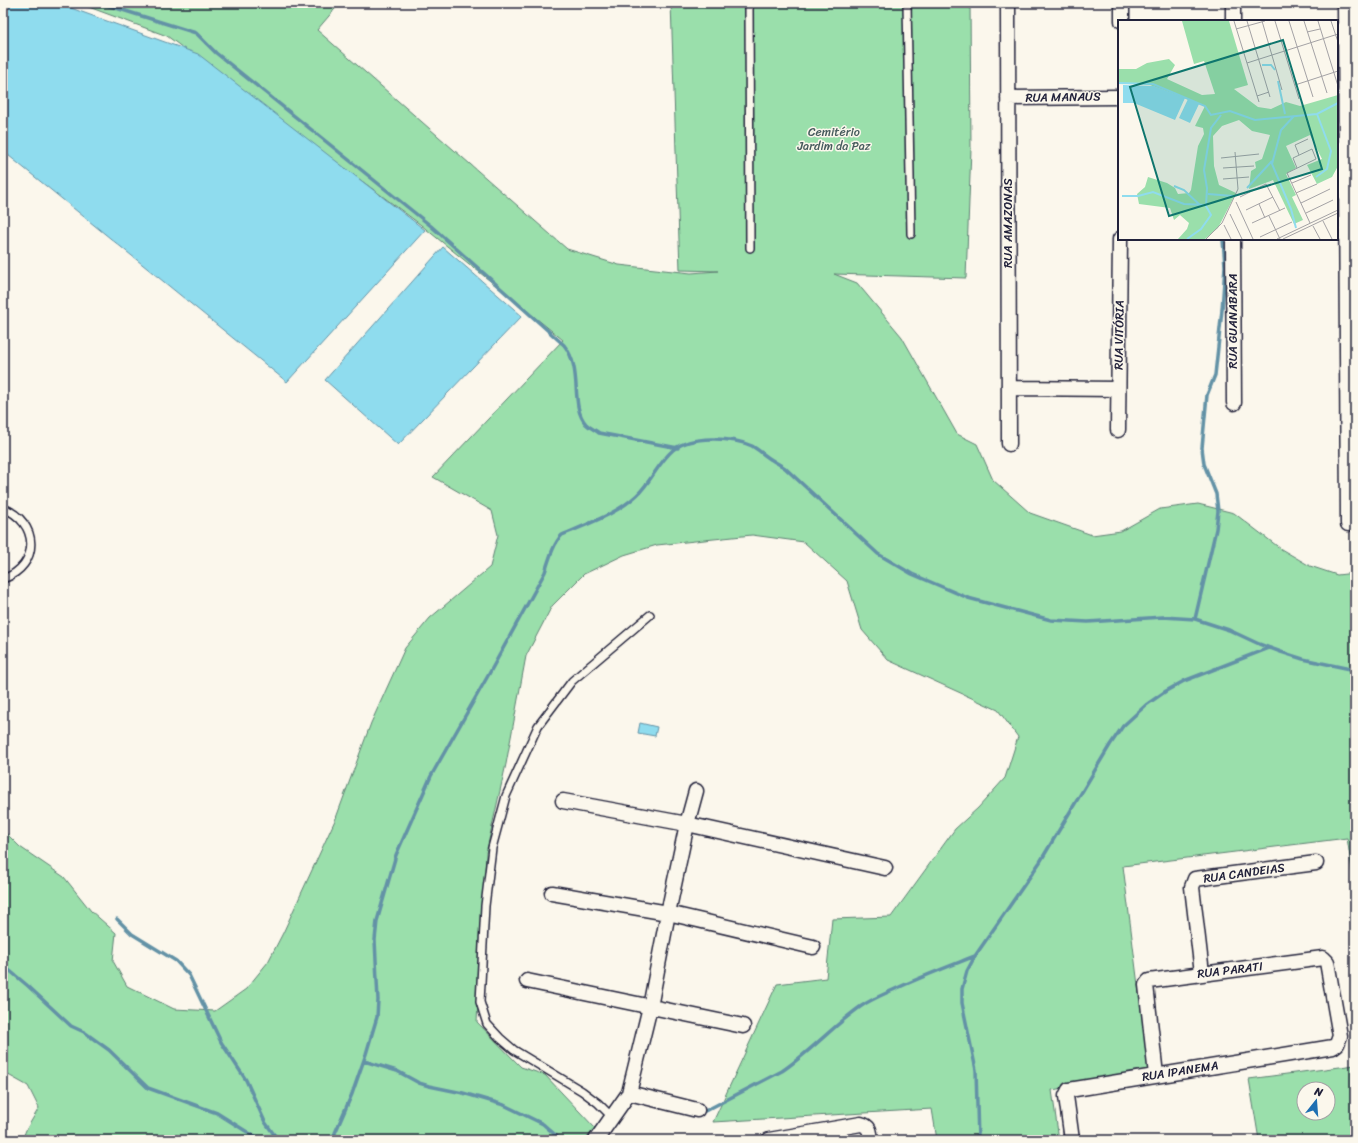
<svg xmlns="http://www.w3.org/2000/svg" width="1358" height="1143" viewBox="0 0 1358 1143" font-family="Sriracha,sans-serif">
  <style>
    .green { fill: #9adfab; stroke: #5e8073; fill-rule: evenodd }
    .water { fill: #8fdcee; stroke: #6392a6 }
    .lines { fill: none; stroke-linecap: round; stroke-linejoin: round }
    .stream { stroke: #6392a6; stroke-width: 3.5 }
    .lane-casing { stroke: #22223b; stroke-width: 10 }
    .street-casing { stroke: #22223b; stroke-width: 17 }
    .lane { stroke: #fbf7ec; stroke-width: 7 }
    .street { stroke: #fbf7ec; stroke-width: 14 }
    .labels { text-anchor: middle; stroke-width: 3; stroke-linejoin: round; paint-order: stroke }
    .street-label { font-size: 12px; fill: #22223b; stroke: #fbf7ec }
    .park-label { font-size: 12px; fill: #465b5d; stroke: #fbf7ec }
    .inset-river { fill: none; stroke: #8fdcee; stroke-width: 2 }
    .inset-road { fill: none; stroke: #a4a2a5; stroke-width: 1 }
    .view { fill: #0f766e; fill-opacity: 0.15; stroke: #0f766e; stroke-width: 2 }
    .inset-edge { fill: none; stroke: #22223b; stroke-width: 2 }
  </style>
  <rect width="100%" height="100%" fill="#fbf7ec"/>
  <filter id="ink" filterUnits="userSpaceOnUse"><feTurbulence type="fractalNoise" baseFrequency=".025" numOctaves="2"/><feDisplacementMap in="SourceGraphic" scale="8" xChannelSelector="R" yChannelSelector="G"/><feConvolveMatrix kernelMatrix="1 2 1 2 8 2 1 2 1" color-interpolation-filters="sRGB"/></filter>
  <g filter="url(#ink)">
    <!-- green -->
    <path class="green" d="M78,3H340L317,30L567,249L619,265L691,273L718,271L680,270L671,3H970L971,149L966,278L834,274L857,283L902,337L957,434L977,444L993,480L1030,513L1092,535L1121,531L1160,509L1198,504L1234,513L1281,549L1310,566L1337,575L1355,573V889L1347,838L1123,866L1149,1073L1052,1090L1059,1140H937L932,1109L713,1122L777,984L826,978L832,919L891,917L955,829L978,808L1005,778L1018,737L998,710L888,660L862,630L847,581L804,542L752,535L657,545L624,555L584,574L552,606L526,656L506,764L486,853L477,1022L521,1067L545,1075L595,1128L585,1140H22L26,1130L39,1108L28,1086L3,1072V830L20,847L64,877L91,911L116,933L113,961L127,986L174,1009L215,1011L246,989L268,962L283,933L336,818L371,723L405,648L430,618L490,567L498,535L492,511L433,477L563,340L421,225L167,36Z
      M1355,1065V1140H1259L1249,1079ZM1304,1089H1328V1113H1304Z"/>
    <!-- water -->
    <path class="water" d="M3,3H57L198,54L425,230L287,382L3,151Z
      M443,247L522,316L398,445L325,380Z
      M640,723L657,727L655,736L638,733Z"/>
    <g class="lines">
      <!-- stream -->
      <path class="stream" d="M100,3L196,33L216,53L431,226L564,345C584,370 569,405 586,424C590,428 595,430 599,433L678,448
        M1195,619L1216,529L1218,511L1216,494L1204,464L1202,448L1207,395L1215,375L1222,310L1225,266L1223,239
        M117,919L132,934L176,961L189,975L221,1042L246,1080L265,1122L278,1140
        M3,965L28,986L71,1026L84,1032L109,1050L148,1088L217,1113L260,1140
        M364,1061L397,1071L419,1083L429,1086L463,1093L504,1105L543,1124L561,1140
        M703,1112L782,1071C810,1052 832,1027 860,1007C870,1000 882,995 893,990C920,977 947,967 975,956
        M332,1140L352,1094L366,1054L377,1017L378,1000L375,940L377,921L396,855L431,776L489,674L545,572C549,560 553,544 562,535C587,524 617,514 637,495C651,482 658,463 673,450C691,435 732,437 752,446C759,450 765,456 772,460C776,463 781,465 785,468L878,554L912,574L968,598L1051,620L1088,622L1163,617L1195,619L1229,630L1259,644L1281,652L1303,659L1355,670
        M978,1140L976,1070L962,1003V989L967,971L975,956L1040,862L1110,745L1123,726L1146,705L1166,691L1184,681L1269,648"/>
      <defs>
        <path id="lane" d="M749,3L750,248
          M907,3L911,234
          M3,508C39,522 41,565 3,579
          M612,1117L598,1103L582,1091L514,1050L500,1038L487,1024L480,1002L485,906L492,848L506,796L538,726L572,681L650,615"/>
        <path id="street" d="M1008,3L1009,444
          M1122,3V21
          M1345,3L1348,524
          M1233,21V3
          M1008,98L1119,97
          M1233,239L1234,403
          M1009,388L1118,389
          M1118,430L1120,239
          M563,801L687,824L885,868
          M552,893L668,913L813,947
          M1202,973L1192,887L1195,879L1316,863
          M527,981L743,1026
          M629,1093L697,1110
          M596,1140L629,1093L650,1007L668,913L687,824L696,791
          M769,1140L861,1124C870,1126 870,1132 871,1140
          M1072,1140L1066,1096L1069,1090L1333,1047L1337,1044L1340,1036L1327,962L1323,958L1149,981L1146,985L1156,1075"/>
      </defs>
      <!-- lane casing -->
      <use href="#lane" class="lane-casing"/>
      <!-- street casing -->
      <use href="#street" class="street-casing"/>
      <!-- lane -->
      <use href="#lane" class="lane"/>
      <!-- street -->
      <use href="#street" class="street"/>
    </g>
  </g>
  <g class="labels">
    <!-- street labels -->
    <g class="street-label">
      <text transform="translate(1063 97) rotate(-1)" y="4">RUA MANAUS</text>
      <text transform="translate(1008 223) rotate(-90)" y="4">RUA AMAZONAS</text>
      <text transform="translate(1233 321) rotate(-90)" y="4">RUA GUANABARA</text>
      <text transform="translate(1119 335) rotate(-89)" y="4">RUA VITÓRIA</text>
      <text transform="translate(1244 873) rotate(-8)" y="4">RUA CANDEIAS</text>
      <text transform="translate(1230 970) rotate(-7)" y="4">RUA PARATI</text>
      <text transform="translate(1180 1071) rotate(-9)" y="4">RUA IPANEMA</text>
    </g>
    <!-- park labels -->
    <g class="park-label">
      <text x="834" y="136">Cemitério<tspan x="834" dy="14">Jardim da Paz</tspan></text>
    </g>
  </g>
  <!-- overview -->
  <g transform="translate(1118 20)">
    <rect width="220" height="220" fill="#fbf7ec"/>
    <path d="M64,1H111L130,65L116,69L140,87L153,89L168,82L182,86L220,75V146L214,157L199,164L189,145L204,139L192,115L168,126L178,148L168,154L178,175L174,177L185,200L176,204L155,160L131,169L133,151L138,148L137,142L144,139L152,115L134,111L121,100L104,106L95,116L96,146L101,165L118,173L100,208L87,219H60L69,209L71,203L62,195L56,200L52,188L21,184L19,174L27,167L30,157L49,163L57,168L60,174L71,173L73,170L80,126L86,114L85,108L77,106L87,86L32,65L0,63V49H18L29,43L51,39L57,45L49,59L84,75L97,74L86,41L76,44Z" fill="#9adfab"/>
    <path d="M5,65L36,66L67,78L57,100L16,83H5ZM70,79L81,84L72,103L61,98Z" fill="#8fdcee"/>
    <path class="inset-river" d="M144,45H153L157,50M160,61L167,94M0,63L35,64L87,86L93,95L112,91L137,100L199,94L220,83M176,96L163,110L154,144L173,189L178,208M198,157L209,149L213,131L199,94M56,166L66,170L83,186M129,168L154,141M90,174L115,176M4,176H20L35,172L66,184L88,185M69,219L83,209L93,195L88,186L89,168L86,150L93,108L103,95"/>
    <path class="inset-road" d="M116,1L141,82M129,1L152,77M144,1L164,70M157,1L181,79M171,1L195,77M186,1L209,73M200,1L220,66M213,1L220,22M118,9L147,1M189,12L202,9M129,43L220,14M177,65L220,51M139,76L151,72M181,135L177,125L190,119M103,138L141,134M105,148L136,146M179,148L175,138L194,129L198,139L169,153L192,203M105,159L131,157M174,163L193,155M178,173L199,164M122,177L148,164L162,191M118,182L135,219M183,183L212,169M141,184L147,198M128,190L155,177M188,193L215,180M112,194L124,219M151,196L162,219M205,201L214,219M134,203L167,188M106,205L113,219M195,206L202,219M142,217L174,202M88,219L104,203L120,169L117,132M159,219L220,190M165,219L220,193"/>
    <path class="view" d="M165,20L204,149L51,196L12,67Z"/>
    <rect width="220" height="220" class="inset-edge"/>
  </g>
  <!-- margin -->
  <rect width="1358" height="1143" fill="none" stroke="#fbf7ec" stroke-width="16"/>
  <rect x="8" y="8" width="1342" height="1127" fill="none" stroke="#22223b" stroke-width="1.5" filter="url(#ink)"/>
  <!-- north arrow -->
  <g transform="translate(1316 1101) rotate(17)"><circle r="19" fill="#fbf7ec" stroke="#a4a2a5"/>
  <path d="M0-3L7 15L0 10L-7 15Z" fill="#1f6fb2"/>
  <text y="-6" font-size="11" font-weight="bold" text-anchor="middle" fill="#22223b">N</text>
  </g>
</svg>
